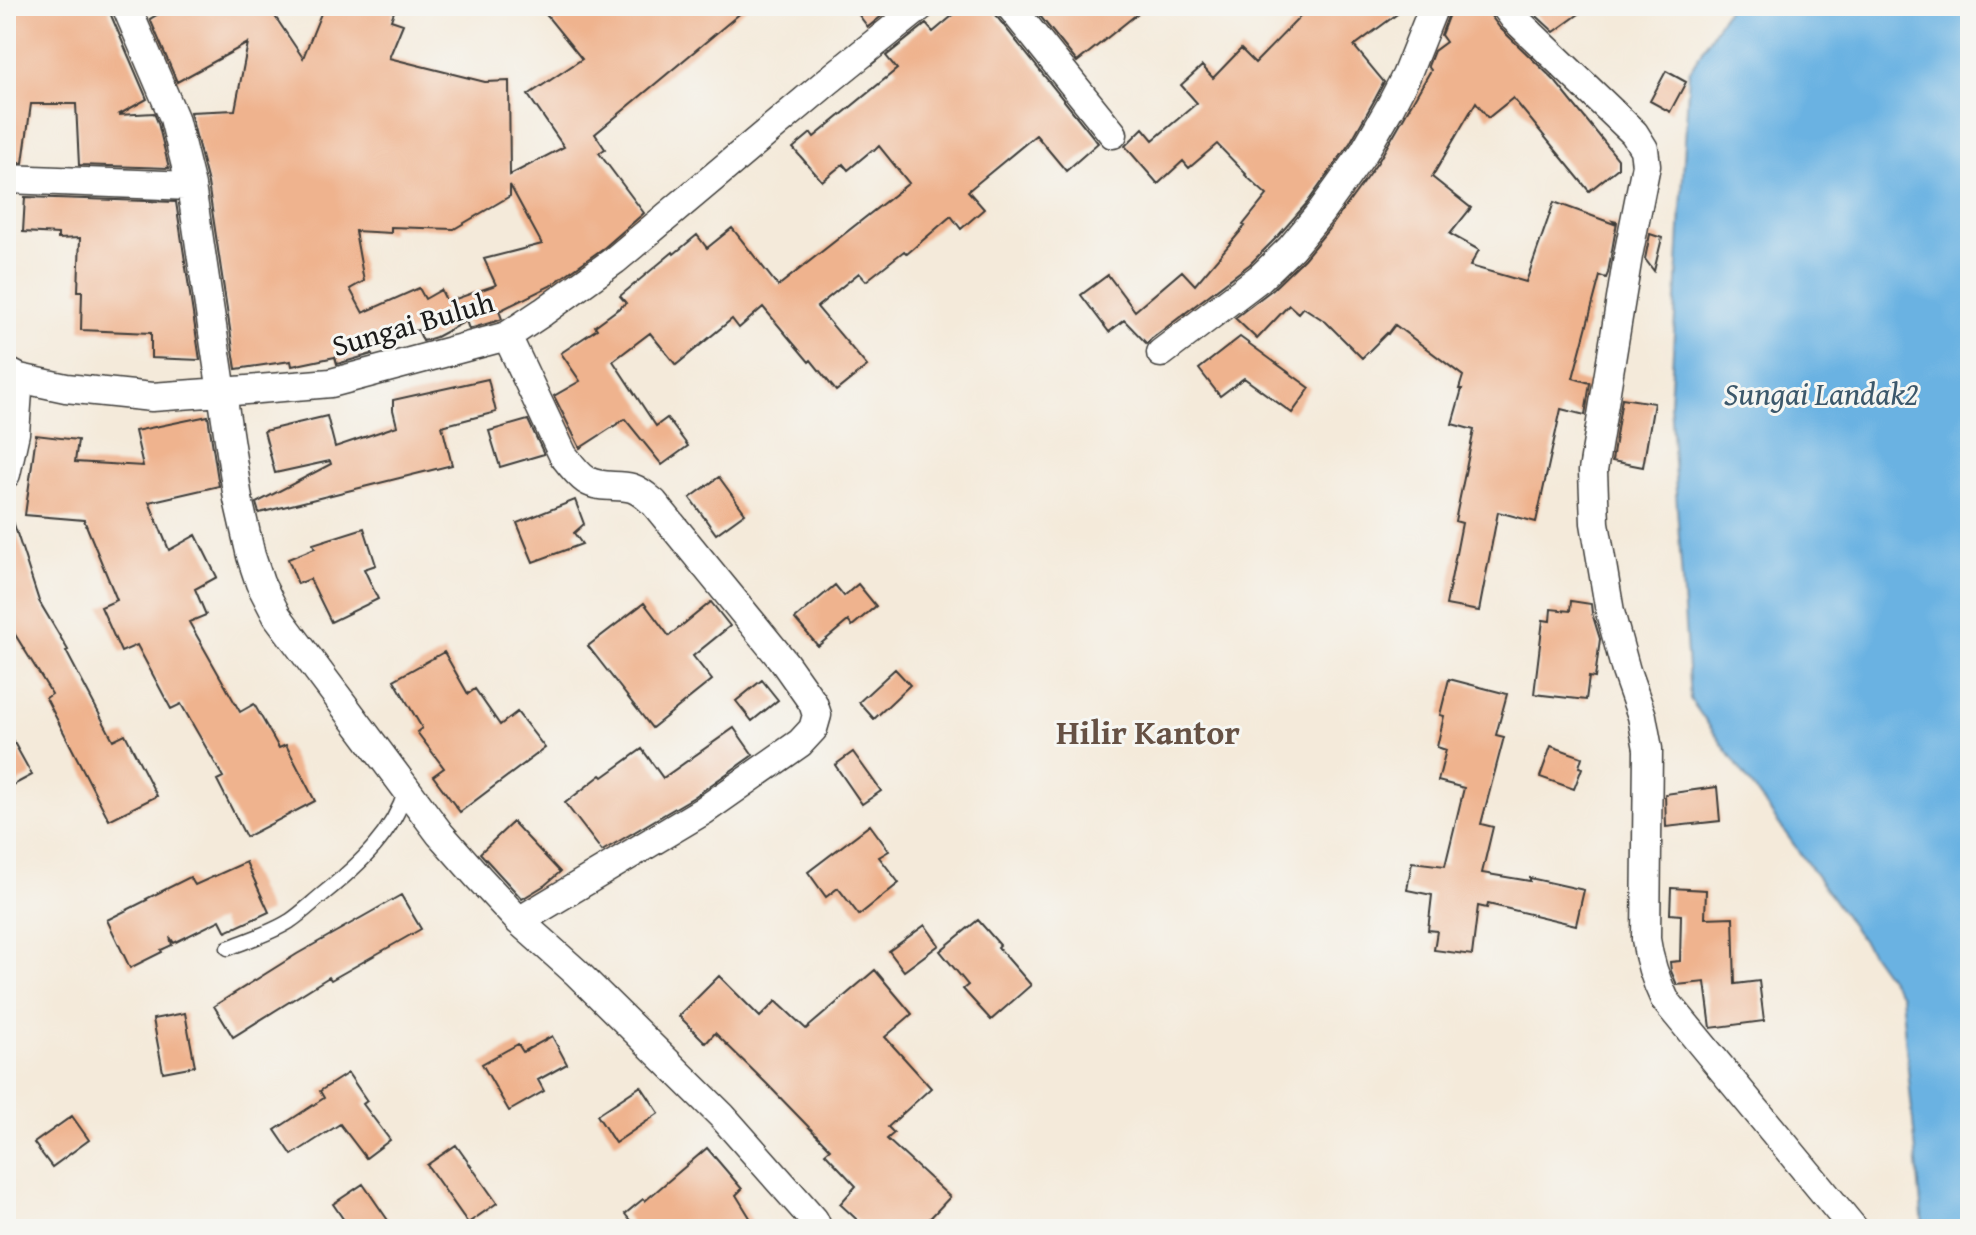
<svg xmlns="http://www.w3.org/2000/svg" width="1976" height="1235" viewBox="0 0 1976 1235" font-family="'Gentium Book Plus',serif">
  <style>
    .water { fill: #6bb2e2; stroke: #44677f; stroke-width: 2 }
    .building { fill: #efb38e; fill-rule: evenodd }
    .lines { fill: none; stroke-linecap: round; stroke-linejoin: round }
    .lane-casing { stroke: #3c3b38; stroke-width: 17 }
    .street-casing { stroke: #3c3b38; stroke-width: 31 }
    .lane { stroke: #fff; stroke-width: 14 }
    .street { stroke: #fff; stroke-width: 28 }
    .labels { text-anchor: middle; stroke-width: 6; stroke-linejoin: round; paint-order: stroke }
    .street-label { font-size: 30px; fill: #1c1c1c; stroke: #f6f6f2 }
    .water-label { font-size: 32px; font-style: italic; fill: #3c586b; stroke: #f6f6f2 }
    .quarter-label { font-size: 34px; font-weight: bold; fill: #665144; stroke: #f6f6f2 }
  </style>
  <rect width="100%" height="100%" fill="#f6f6f2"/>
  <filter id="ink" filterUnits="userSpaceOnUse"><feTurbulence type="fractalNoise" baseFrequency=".0125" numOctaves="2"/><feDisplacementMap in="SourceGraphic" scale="16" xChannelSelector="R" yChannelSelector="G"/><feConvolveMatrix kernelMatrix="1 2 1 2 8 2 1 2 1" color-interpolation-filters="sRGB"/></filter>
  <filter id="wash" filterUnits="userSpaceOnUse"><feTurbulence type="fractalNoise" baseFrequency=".006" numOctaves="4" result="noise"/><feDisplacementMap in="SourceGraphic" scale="32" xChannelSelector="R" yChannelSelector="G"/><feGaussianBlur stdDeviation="1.8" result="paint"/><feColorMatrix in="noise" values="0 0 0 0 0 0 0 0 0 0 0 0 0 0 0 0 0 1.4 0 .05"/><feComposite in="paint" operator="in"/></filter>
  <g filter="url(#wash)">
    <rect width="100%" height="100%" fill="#f4eada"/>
    <!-- water -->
    <path class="water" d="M1729,6H1970V1229H1924L1923,1227L1901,995L1690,699L1670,403L1689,72Z"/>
    <g id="blocks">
      <!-- building -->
      <path class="building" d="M6,6H109L110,13L147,99L118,115L154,113L158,123L169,168L79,165L76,104H31L23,163L6,162Z
        M172,6H268L303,58L324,6H396L391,20L403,24L389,58L485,82L509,81L510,175L564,147L528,95L582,59L539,6H749L595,134L605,149L599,153L644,213L605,247L550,286L499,311L502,319L500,320L469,329L466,321L436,337L423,341L418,330L370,343L372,354L337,364L335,357L292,366L291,361L236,369L208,183L190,112L235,110L248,43L177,82L150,19ZM510,185L542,244L484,259L496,285L447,302L441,290L425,299L419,288L363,313L350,289L364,281L355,231L391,233V227L454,229L510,196Z
        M852,6H894L868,27Z
        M964,6H993L997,17L1098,143L1066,171L1036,135L968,191L984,209L961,229L951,216L907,254L904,251L866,281L859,273L817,307L867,366L836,391L811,360L809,362L763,307L739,328L732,319L676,365L650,333L613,361L656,426L667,418L688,446L662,465L625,419L580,448L554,396L580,381L561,353L597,329L595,326L626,303L620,296L673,252L674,254L697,235L707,248L732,228L778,286L909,183L879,146L874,151L872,150L848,170L843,164L822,181L793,148L811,133L814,137L897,69L886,56L926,24L933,32Z
        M1032,6H1147L1077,62Z
        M1291,6H1408L1354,46L1384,82L1375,99L1350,143L1307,203L1278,236L1250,264L1151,339L1147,344L1124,320L1109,332L1081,295L1108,275L1135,311L1182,271L1195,285L1245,226L1243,225L1267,195L1245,175L1246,174L1217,144L1189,168L1183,161L1158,184L1125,146L1143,128L1153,140L1197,103L1181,85L1202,66L1213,78L1241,49L1255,63L1300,17Z
        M1460,6H1488L1491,16L1500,28L1555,81L1618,159V168L1589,191L1513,98L1488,118L1476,102L1432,177L1471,208L1450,234L1479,250L1470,266L1526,282L1554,202L1617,225L1613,221L1617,222L1608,273L1606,278L1600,276L1573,378L1590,383L1585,415L1561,409L1536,522L1498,512L1479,611L1446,605L1462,523L1455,521L1474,430L1452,424L1462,389H1459L1463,376L1395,325L1388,334L1387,333L1362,358L1326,322L1303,307L1298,313L1289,305L1257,339L1235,318L1273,289L1304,259L1333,224L1378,162L1431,70L1428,66L1434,51L1446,42L1441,35L1449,14Z
        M1526,6H1590L1554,32Z
        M1666,71L1686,82L1670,112L1650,101Z
        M25,197L176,202L200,360L151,358V333L81,330L82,291H78L80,238L58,239V234L23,232Z
        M1650,234L1662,238L1654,271L1645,259Z
        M1240,337L1310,388L1292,413L1244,378L1220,396L1199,369Z
        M488,379L496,412L442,426L452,465L259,513L256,503L331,464L330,461L275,473L264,431L327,416L335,447L397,426L393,410V400Z
        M1622,398L1654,403L1643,467L1612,461Z
        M208,416L219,486L149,502L169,550L196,535L217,577L195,589L206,615L189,622L240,712L254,704L279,748L286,745L315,801L246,837L217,780L223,777L181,704L171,709L137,645L121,652L101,607L117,600L84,520L25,515L36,435L78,440L75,462L143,466L135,431Z
        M528,420L544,454L500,467L489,431Z
        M719,477L745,513L716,534L690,498Z
        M575,500L584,524L574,533L582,544L533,562L517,523Z
        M11,515L39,601L68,650L66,651L113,740L125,734L157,796L109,820L46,698L52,694L6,620V516Z
        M364,528L376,565L364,569L378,599L331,622L310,579L298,584L288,559L315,548L313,544Z
        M858,584L876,606L852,626L848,621L818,646L795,619L835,585L844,596Z
        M1571,601L1591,604L1592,613L1600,639L1595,678L1589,677L1586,700L1534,694L1543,620L1550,621L1551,609L1570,611Z
        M711,602L730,626L693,656L712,680L652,728L588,646L644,603L669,636Z
        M444,652L468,694L475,689L500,725L517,712L545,748L460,812L433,776L444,768L417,732L422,728L394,680Z
        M895,669L910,685L874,719L859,702Z
        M1449,679L1507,694L1496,735L1504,737L1481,824L1493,827L1482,873L1530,881V878L1584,890L1576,925L1488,904L1487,908L1478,906L1472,955L1434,950L1437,931L1428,930L1432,895L1407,890L1412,862L1445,866L1464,788L1438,781L1446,750L1437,747L1444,716L1440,715Z
        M762,680L778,700L752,721L736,701Z
        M6,728L32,775L6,789Z
        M734,728L753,755L694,797L602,851L565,803L601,775L603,777L642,749L663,778Z
        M1551,746L1582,757L1579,767L1582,768L1574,789L1540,777Z
        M853,752L881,791L862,804L835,765Z
        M1717,787L1720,821L1666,827L1665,794Z
        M513,822L560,872L545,885L522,899L480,853Z
        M870,825L889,851L879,857L899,883L859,915L838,888L826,897L808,872Z
        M246,862L269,912L226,932L220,920L174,943L170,937L172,945L161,950L162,952L130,968L107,920L147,900L146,899L190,877L195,885Z
        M1671,888L1706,890L1705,918L1733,917L1735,984L1759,981L1764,1021L1711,1028L1705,982L1677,985L1671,971L1670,962L1680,961L1681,915L1670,914Z
        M401,895L421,929L331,980L329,977L233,1037L214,1006L297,954Z
        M978,920L1000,945L998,947L1031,985L991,1020L963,989L968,985L940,951Z
        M925,925L939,945L904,971L889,951Z
        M875,970L912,1014L885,1037L931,1088L888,1127L894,1133L887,1139L950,1197L920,1229H867L840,1204L856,1186L825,1153L830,1149L767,1084L715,1033L706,1043L679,1016L719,976L760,1017L776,1001L806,1029Z
        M185,1013L195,1066L163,1072L153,1019Z
        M552,1036L567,1064L538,1080L544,1091L509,1111L482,1064L518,1044L523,1052Z
        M348,1073L367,1101L363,1104L390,1140L366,1158L340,1124L292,1155L275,1130L324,1098L320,1091Z
        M641,1086L659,1113L615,1143L597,1115Z
        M72,1116L89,1140L52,1167L34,1143Z
        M456,1145L497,1203L468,1223L427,1165Z
        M707,1148L742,1189L736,1195L757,1229H637L625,1214L643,1199L645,1201Z
        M363,1184L394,1229H350L333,1204Z"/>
    </g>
  </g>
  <g filter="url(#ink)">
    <use href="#blocks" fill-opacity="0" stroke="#3c3b38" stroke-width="2"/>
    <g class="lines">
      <defs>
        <path id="lane" d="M228,948C248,940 271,933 290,921C302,913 312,903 323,894C359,865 393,834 406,790"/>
        <path id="street" d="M126,6L174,118L191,186L238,499L251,556L260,583L277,616L440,834L479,878L519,921L576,972L722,1116L814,1220L818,1229
          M1010,6L1113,134
          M1505,6L1514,18L1634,133L1644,149L1646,165L1628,256L1593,471L1595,523L1610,612L1626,671L1642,716L1648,749L1646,939C1649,961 1655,979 1665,1000L1854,1229
          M6,179L191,186
          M507,336L563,455C570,464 577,474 586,480C600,489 617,484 632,488C641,491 647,497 654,503L784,662L813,703L817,715L813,729L800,743L703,811L519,921
          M1161,353L1261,277L1291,248L1320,213L1364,152L1390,107L1406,76L1434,6
          M6,371L19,378L66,388L152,397L222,392L331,383L507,336L543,312L615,260L828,81L921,6
          M6,474L15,433L19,378"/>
      </defs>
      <!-- lane casing -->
      <use href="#lane" class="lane-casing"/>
      <!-- street casing -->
      <use href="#street" class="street-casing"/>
      <!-- lane -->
      <use href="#lane" class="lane"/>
      <!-- street -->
      <use href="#street" class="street"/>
    </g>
  </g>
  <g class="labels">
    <!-- street labels -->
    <g class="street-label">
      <text transform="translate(413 324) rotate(-16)" y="10">Sungai Buluh</text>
    </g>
    <!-- water labels -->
    <g class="water-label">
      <text x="1821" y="405">Sungai Landak2</text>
    </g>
    <!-- quarter labels -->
    <g class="quarter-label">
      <text x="1148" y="744">Hilir Kantor</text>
    </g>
  </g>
  <!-- margin -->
  <rect width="1976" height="1235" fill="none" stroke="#f6f6f2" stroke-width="32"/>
</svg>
